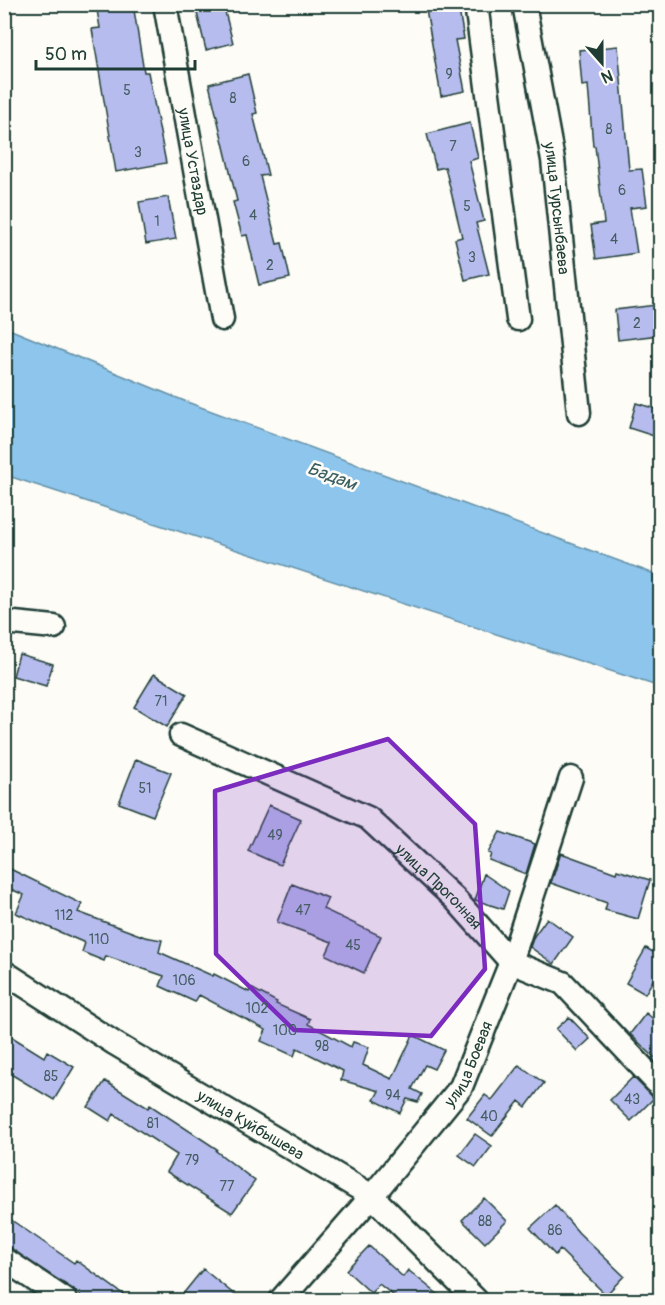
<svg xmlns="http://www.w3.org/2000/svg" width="665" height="1305" viewBox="0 0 665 1305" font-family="Pangolin,sans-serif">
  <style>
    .water { fill: #8ec5ed; stroke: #628fa3; stroke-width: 1.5 }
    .building { fill: #b7bcee; stroke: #1f3d34; stroke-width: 1.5 }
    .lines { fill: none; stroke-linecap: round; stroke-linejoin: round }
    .street-casing { stroke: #1f3d34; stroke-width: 27 }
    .street { stroke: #fdfcf7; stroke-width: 22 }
    .marked { fill: #7b2cbf; fill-opacity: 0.2; stroke: #7b2cbf; stroke-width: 4.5; stroke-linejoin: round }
    .labels { text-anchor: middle; stroke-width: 5; stroke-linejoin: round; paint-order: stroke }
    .number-label { font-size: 14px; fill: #455d62 }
    .street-label { font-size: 16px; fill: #1f3d34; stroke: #fdfcf7 }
    .water-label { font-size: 18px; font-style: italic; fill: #3b5f62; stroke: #fdfcf7 }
  </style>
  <rect width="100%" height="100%" fill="#fdfcf7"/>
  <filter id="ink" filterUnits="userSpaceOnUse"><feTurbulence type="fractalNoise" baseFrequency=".0167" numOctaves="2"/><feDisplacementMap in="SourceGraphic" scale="12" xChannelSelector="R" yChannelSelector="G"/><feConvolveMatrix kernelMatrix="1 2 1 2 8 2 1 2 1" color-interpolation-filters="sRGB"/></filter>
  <g filter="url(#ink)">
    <!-- water -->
    <path class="water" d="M4,327L187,402L660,576V687L5,475Z"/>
    <!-- building -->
    <path class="building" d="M96,4H133L144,72H148L166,163L116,172L92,29L100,28Z
      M215,4H223L233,43L206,50L196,9Z
      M425,4H458L464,39L455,40L465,91L441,96Z
      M618,46L629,170L642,169L647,206L630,208L637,253L596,259L591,225L604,223L595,146H593L588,85L582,86L579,50Z
      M248,74L257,113L253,114L268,175L260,176L277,244L282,243L290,278L259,285L247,235L242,236L233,202L237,201L209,84Z
      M470,123L478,158L469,161L484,221L476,223L489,274L465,280L455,239L462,237L445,167L436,169L427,134Z
      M168,197L176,239L146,244L139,202Z
      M656,305L659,335L618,340L615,310Z
      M636,403L660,410V438L629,428Z
      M19,654L53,664L46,686L13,676Z
      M154,674L187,694L167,727L134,707Z
      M136,759L171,773L153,816L119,803Z
      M269,805L301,819L280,865L248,851Z
      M500,832L535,844L526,874L489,860L491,854L488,853Z
      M561,853L616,873L617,870L650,880L638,919L605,910L607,903L551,883Z
      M4,866L82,904L78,912L145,937L162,940L159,952L213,976L214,974L249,992L251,988L277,1002L276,1004L310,1019L308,1024L351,1047L353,1042L369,1047L363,1065L392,1079L413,1035L444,1050L434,1069L425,1065L412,1089L422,1094L418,1102L407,1099L400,1113L374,1100L379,1091L341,1080L343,1071L297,1048L294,1056L261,1041L266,1030L199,995L195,1002L160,986L164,976L106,956L104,961L82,952L85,943L16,913L24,895L4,886Z
      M484,874L509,891L503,909L475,900Z
      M292,884L328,898L323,909L381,936L364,973L326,955L332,942L277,922Z
      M547,918L573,937L554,964L530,947L534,936Z
      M646,948L660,956V968L645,994L626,983Z
      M646,1013L660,1024V1067L652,1058L654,1057L630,1034Z
      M569,1017L590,1039L577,1051L556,1029Z
      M4,1032L44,1057L47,1051L74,1067L54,1100L4,1070Z
      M519,1065L544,1083L526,1107L519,1101L492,1136L467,1118L485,1095L492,1100Z
      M633,1077L654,1098L631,1121L610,1100Z
      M105,1081L148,1108L150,1105L217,1149L216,1151L255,1181L232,1213L167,1172L177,1155L114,1114L110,1121L88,1107Z
      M475,1134L492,1146L476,1167L459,1155Z
      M484,1198L507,1221L485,1243L462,1220Z
      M555,1205L579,1233L624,1276L606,1295L560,1250L555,1255L530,1228Z
      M4,1215L74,1263L76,1260L131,1300H86L73,1289L4,1246Z
      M369,1246L403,1277L408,1270L445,1300H399L379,1284L371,1293L346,1270Z
      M203,1269L241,1300H178Z"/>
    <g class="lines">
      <defs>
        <g id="street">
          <path id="s1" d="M165,4L222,319"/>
          <path d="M476,4L518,319"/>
          <path id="s2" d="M524,4L553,160L579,413"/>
          <path d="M4,622L54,627"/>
          <path id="s3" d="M181,735L368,818L455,899L511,962L563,983L660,1086"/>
          <path id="s4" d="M4,972L114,1043L372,1196L476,1300"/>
          <path d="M4,1259L65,1300"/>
          <path id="s5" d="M281,1300L372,1196L461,1087L511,962L571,778"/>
        </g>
      </defs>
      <!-- street casing -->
      <use href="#street" class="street-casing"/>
      <!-- street -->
      <use href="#street" class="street"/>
    </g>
  </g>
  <!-- marked area -->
  <path class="marked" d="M388,739L475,824L485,969L431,1036L294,1030L216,954L215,791Z"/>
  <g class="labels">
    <!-- number labels -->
    <g class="number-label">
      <text x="449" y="79">9</text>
      <text x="127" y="95">5</text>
      <text x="233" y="103">8</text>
      <text x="609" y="134">8</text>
      <text x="453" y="151">7</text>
      <text x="138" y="157">3</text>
      <text x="246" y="166">6</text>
      <text x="622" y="195">6</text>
      <text x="467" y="211">5</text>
      <text x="253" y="220">4</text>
      <text x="157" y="226">1</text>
      <text x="614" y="244">4</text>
      <text x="472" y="262">3</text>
      <text x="270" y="270">2</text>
      <text x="637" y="328">2</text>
      <text x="161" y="706">71</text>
      <text x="145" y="793">51</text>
      <text x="275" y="840">49</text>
      <text x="303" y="915">47</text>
      <text x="64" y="920">112</text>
      <text x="99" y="944">110</text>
      <text x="353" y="950">45</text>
      <text x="184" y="985">106</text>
      <text x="257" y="1013">102</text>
      <text x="285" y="1035">100</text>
      <text x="322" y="1051">98</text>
      <text x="51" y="1081">85</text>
      <text x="393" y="1100">94</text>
      <text x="632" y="1104">43</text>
      <text x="489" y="1121">40</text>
      <text x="153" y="1128">81</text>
      <text x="192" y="1165">79</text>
      <text x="227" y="1191">77</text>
      <text x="485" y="1226">88</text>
      <text x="555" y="1235">86</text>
    </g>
    <!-- street labels -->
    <g class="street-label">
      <text dy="6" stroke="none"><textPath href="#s1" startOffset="160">улица Устаздар</textPath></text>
      <text dy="6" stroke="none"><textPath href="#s2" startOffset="207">улица Турсынбаева</textPath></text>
      <text dy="6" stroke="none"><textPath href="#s3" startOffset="303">улица Прогонная</textPath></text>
      <text dy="6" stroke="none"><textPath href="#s5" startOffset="303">улица Боевая</textPath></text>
      <text dy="6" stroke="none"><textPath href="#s4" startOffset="290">улица Куйбышева</textPath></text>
    </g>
    <!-- water labels -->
    <g class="water-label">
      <text transform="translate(332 476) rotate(20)" y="6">Бадам</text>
    </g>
  </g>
  <!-- margin -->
  <rect width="665" height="1305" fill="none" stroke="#fdfcf7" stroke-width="24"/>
  <rect x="12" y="12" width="641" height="1281" fill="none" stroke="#1f3d34" stroke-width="2" filter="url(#ink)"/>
  <!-- north arrow -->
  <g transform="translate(602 63) rotate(159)" stroke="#fdfcf7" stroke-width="4.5" paint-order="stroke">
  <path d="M0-4.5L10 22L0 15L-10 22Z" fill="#1f3d34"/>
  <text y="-9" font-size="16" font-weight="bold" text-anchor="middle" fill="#1f3d34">N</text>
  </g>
  <!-- scale -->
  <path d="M36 60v9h159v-9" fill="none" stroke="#1f3d34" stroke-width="3"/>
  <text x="45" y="60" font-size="18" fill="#1f3d34" stroke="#fdfcf7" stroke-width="4.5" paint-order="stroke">50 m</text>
</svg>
